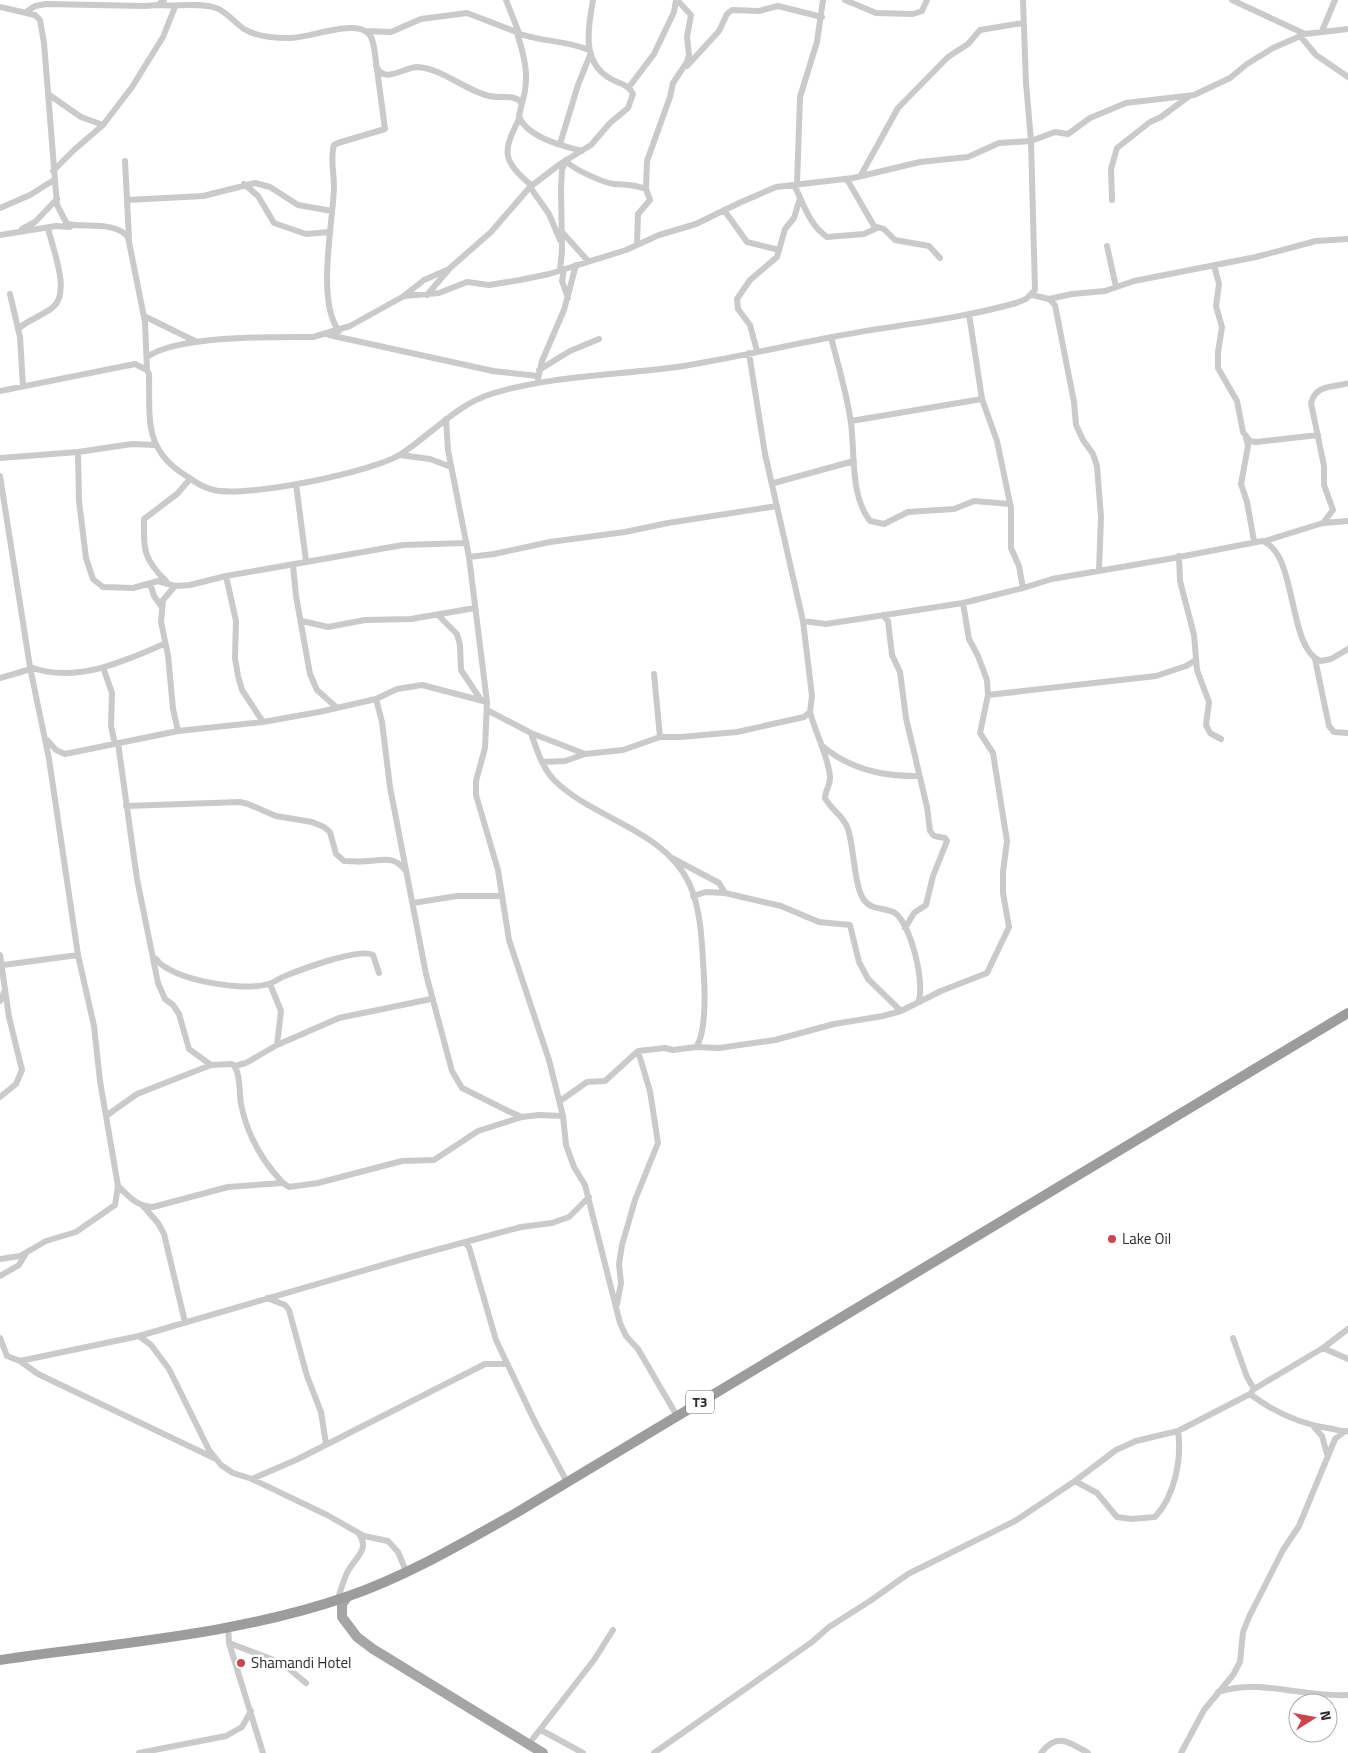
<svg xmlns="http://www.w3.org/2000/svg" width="1348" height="1753" viewBox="0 0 1348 1753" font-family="'Titillium Web',sans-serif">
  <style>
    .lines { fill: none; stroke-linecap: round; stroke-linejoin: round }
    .minor { stroke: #cacaca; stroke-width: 6 }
    .primary { stroke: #a5a5a5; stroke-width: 10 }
    .trunk { stroke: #9c9c9c; stroke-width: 10 }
    .poi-dot { fill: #d0434c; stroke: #fff; stroke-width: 2 }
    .labels { text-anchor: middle; stroke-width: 5; stroke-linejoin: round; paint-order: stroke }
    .shield { fill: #fff; stroke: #6c6c6c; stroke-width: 1 }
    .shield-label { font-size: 14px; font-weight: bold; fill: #2d2d2d }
    .poi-label { font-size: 15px; fill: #2d2d2d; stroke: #fff; text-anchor: start }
  </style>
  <rect width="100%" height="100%" fill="#fff"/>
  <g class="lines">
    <!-- minor -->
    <path class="minor" d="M506,0L519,33H517C525,58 530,78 522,103
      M845,0L876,13L913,14L922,11L927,0
      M1232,0L1305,34L1348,29
      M158,5C176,7 199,2 216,8C227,12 234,22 244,29C255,36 275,38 289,38C307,39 353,19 368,33C372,36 373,43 374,47L385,129L338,143L334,145C330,158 334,173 334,187C333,224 316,301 339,331
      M0,7L35,15L40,20L44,43L57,205L67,224C86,228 115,221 128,237L145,322L147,370
      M26,12L35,6L46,4L145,6L158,5L164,0
      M365,31L391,32L421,19L467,13L519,33
      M1322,31L1335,0
      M517,33C541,42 566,40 589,50
      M1301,37L1316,55L1348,77
      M376,66C384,85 404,67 417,67C442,68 466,91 489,96C500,99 513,93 522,103L519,116C526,137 563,146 582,151
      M687,66L719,31L727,14L732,10L759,11L778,6L822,17
      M629,87L654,54L674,12L676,0
      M48,94L81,117L103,125
      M519,119C502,153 502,160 532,186
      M560,144L578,85L590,55
      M125,161L129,238
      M567,162C575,170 604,183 614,184C626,185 634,184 646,189
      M53,171L74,150L103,125L132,87L163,37L175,7
      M861,175L898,108L948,57L968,44L980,30L1023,23
      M844,179L848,181L874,226L884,229L895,240L929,246L940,258
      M244,184L258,196L274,223L306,234L330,232
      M794,185C804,204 809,225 827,237L864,234L877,228
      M797,185L800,97L817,42L823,0
      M530,187L549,214L560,240
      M127,200L203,196L255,183L270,187L298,205L332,211
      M1112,200L1111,169L1117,148L1150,122L1161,117L1188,97
      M0,208L30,195L54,180
      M724,210L747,242L779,250
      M22,229L35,222L57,199
      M562,232L588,261
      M0,235L56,226L70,227
      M637,245L638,214L650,200L646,189L647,161L670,97L673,83L687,62L689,55L687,37L691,15L677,0
      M1107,246L1116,287
      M1214,265L1219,284L1216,306L1222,327L1218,352V368L1237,401L1243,432L1250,441L1256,442L1318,435
      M564,269L562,281L568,298
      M560,270L562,251L561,189L562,170L566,160
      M10,294L20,337L23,386
      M405,295L424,280L447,270
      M427,295L450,268L491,232L530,187L560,164L591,145L610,123L628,108L633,94C628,84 620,84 611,79C581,63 588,28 593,0
      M1032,295L1049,299L1055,305L1074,402L1076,425L1083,440L1093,454L1097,466L1101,517L1099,571
      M1049,299L1072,294L1105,291L1134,281L1256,257L1316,241L1348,239
      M969,314L982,399L997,441L1011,508V548L1019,566L1023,588
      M144,316L197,342
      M19,328C29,320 41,316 52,308C72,294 52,247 48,228
      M329,335L493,371L538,376
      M831,337C838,365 847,394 851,423C855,454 850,495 870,521L884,524L908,512L954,509L974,501L1010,504
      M757,351L750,325L738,309L737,299L750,280L777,257L785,229L794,218L800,198
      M147,357C178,335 274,337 313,337L350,326L404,296L439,293L467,282L489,285L520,280L549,274L626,250L659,235L696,224L739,203L776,187L853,178L920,162L968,157L999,143L1031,141L1055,132L1068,134L1090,118L1126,103L1194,95L1230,78L1247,64L1273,48L1305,34
      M539,370L570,351L599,339
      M538,379L542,361L564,310L576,265
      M0,391L135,364L147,370L149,374C150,420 143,450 188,477C196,483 204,488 214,490C247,498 373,472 401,454C432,434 456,405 491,394C548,376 617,375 677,367C728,359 780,347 832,337C893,325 956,320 1016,303L1026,299L1035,290L1031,141L1026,83L1023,0
      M446,419L448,450L469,557L487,702L485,748L476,781V795L498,870L509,940L549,1060L563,1116L566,1145L574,1167L585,1185L620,1323L626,1336L638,1349L677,1416
      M851,421L982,399
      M1246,437L1248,446L1241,484L1247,502L1254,541
      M78,452L79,501L86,558L93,579L103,587L133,588L158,581L175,586L190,585L226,576L403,545L466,543
      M400,455L430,459L451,467
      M0,458L78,452L132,444L156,445
      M0,476L30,667L49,759L78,955L94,1026L100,1081L118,1186L115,1205L76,1232L46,1241L20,1256L0,1259
      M774,483L854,461
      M296,484L306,561
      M1323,523L1348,521
      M1265,541L1323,523L1333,510L1324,485V466L1311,403C1316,384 1332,388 1348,383
      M1179,556L1180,581L1194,635L1197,670L1209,702L1206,725L1210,733L1221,739
      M469,557L494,554L550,542L625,532L668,523L777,506
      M293,565L296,596L310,674L317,690L336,707
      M226,576L236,621L235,658L238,676L242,690L263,722
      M166,581C144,560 143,549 144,519L177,494L190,479
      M150,583L154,596L161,606
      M175,586L163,600L161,622L168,655L173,709L178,731
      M438,615L457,634L460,645L461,670L481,700
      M883,615L888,621L892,655L900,672L906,718L927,807L930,831L934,836L945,838L947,841L933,876L926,905L914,913L905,928
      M302,621L328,627L365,620L411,619L475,608
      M803,621L826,624L963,603L1023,588L1052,579L1174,558L1262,541C1298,552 1287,650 1321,661L1331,659L1348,649
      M1315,659L1329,726L1334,732L1348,733
      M30,667C75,684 123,662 164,644
      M103,667L112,693L111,726L115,744
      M654,674L660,737
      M0,678L31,669
      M988,695L1156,676L1186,666L1196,660
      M376,699L382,722L390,787L426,974L452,1071L462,1088L508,1111L522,1117L539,1115L563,1116
      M487,710L531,733L585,754L623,750L660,737H681L737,732L804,717L810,712L812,696L803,621L765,454L749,353
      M810,712C815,732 828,756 830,776C831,785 825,790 825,798C831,810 844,816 848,829C854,847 854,886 864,900C872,911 885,907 895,913C911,924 926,986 918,1002
      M531,733C537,750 542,768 555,781C594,819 664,830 689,883C702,911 702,947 704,977C705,993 706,1034 696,1047L673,1050L665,1048L638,1051L605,1081L587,1082L560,1101
      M47,740L56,750L65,754L178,731L263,722L319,712L376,699L397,689L422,685L487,702
      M118,743L137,879L158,983L165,999L173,1005L179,1014L189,1049L211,1065
      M821,745C849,769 883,777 919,776
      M542,762L565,761L585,754
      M126,806L240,802L248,804L276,816L312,822L324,827L330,832L336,854L344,861C352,861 361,862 369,861C385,860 394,856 405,870
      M672,858L719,883L725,893
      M693,896L706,892L725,893L781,906L819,922L850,925L859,962L868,979L901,1011
      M413,903L457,896H502
      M0,955L9,1017L22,1070L16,1084L0,1097
      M156,959C171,980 244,992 268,984C274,983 279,978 285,976C300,970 360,947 373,955L379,973
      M3,965L78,955
      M270,984L281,1011L277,1045
      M0,1001L5,990
      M696,1047L719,1048L775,1040L834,1024L883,1016L901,1011L941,991L987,973L1009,927L1003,893V872L1007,841L993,753L980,733L988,695L987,680L978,656L969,639L963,603
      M235,1066L246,1063L277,1045L339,1018L431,999
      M106,1116L137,1094L211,1065L232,1064C241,1070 239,1094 241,1104C247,1134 262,1161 283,1183
      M118,1186C129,1197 137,1206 153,1207L228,1187L283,1183L289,1187L318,1183L402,1161L434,1160L478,1131L522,1117
      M143,1206L158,1223L164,1234L185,1322
      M465,1243L469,1247L496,1340L535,1422L567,1482
      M0,1276L19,1265L26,1253
      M267,1298L285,1305L289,1310L307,1376L321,1412L326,1444
      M617,1304L621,1283L619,1264L622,1245L635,1200L658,1143L650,1091L638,1051
      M139,1336L151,1345L169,1369L209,1450L221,1465L233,1473L252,1479L327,1515L364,1536L388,1541L398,1552L406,1571
      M0,1338L7,1356L20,1361L139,1336L410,1257L521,1227L552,1223L569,1217L589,1197
      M1233,1338L1247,1377L1254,1389
      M1323,1348L1348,1359
      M20,1361L38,1374L214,1458
      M1250,1394C1275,1413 1302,1425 1333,1429C1338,1430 1342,1432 1348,1431
      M1313,1426L1322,1436L1327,1454
      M252,1479L298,1459L485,1364H507
      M1075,1481L1097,1493L1117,1517L1131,1519L1155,1517C1175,1496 1182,1458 1178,1431
      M337,1600C341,1591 343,1581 347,1573C353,1559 371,1550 359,1534
      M228,1627L229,1643L263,1753
      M229,1643L282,1663L306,1683
      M1218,1692C1260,1678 1305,1698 1348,1695
      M541,1730L583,1753
      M528,1745L594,1660L613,1630
      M139,1753L226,1736L242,1727L251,1711
      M654,1753L812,1642L829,1627L870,1601L908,1574L1015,1521L1075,1481L1116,1450L1136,1441L1178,1431L1250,1394L1254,1389L1323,1348L1348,1329
      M1041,1753C1057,1732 1069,1742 1088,1753
      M1181,1753L1204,1710L1233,1675L1240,1662L1243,1632L1249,1617L1283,1550L1299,1526L1335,1439L1344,1432"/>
    <!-- primary -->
    <path class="primary" d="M347,1597L342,1604V1617L357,1637L373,1649L543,1753"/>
    <!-- trunk -->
    <path class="trunk" d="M0,1660C115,1643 236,1635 346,1597C405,1577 461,1544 516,1513L1348,1013"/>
  </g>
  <!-- markers -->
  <g class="poi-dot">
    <circle cx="1112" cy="1239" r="5"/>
    <circle cx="241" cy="1663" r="5"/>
  </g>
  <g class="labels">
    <!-- shield labels -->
    <rect class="shield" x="686" y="1390.5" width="28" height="23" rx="4"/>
    <g class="shield-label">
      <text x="700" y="1407">T3</text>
    </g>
    <!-- poi labels -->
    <g class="poi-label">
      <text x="1122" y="1244">Lake Oil</text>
      <text x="251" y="1668">Shamandi Hotel</text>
    </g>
  </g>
  <!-- north arrow -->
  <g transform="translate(1313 1718) rotate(79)"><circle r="24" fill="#ffffff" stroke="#ababab"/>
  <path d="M0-4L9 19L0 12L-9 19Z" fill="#d0434c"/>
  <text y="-8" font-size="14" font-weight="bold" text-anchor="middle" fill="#2d2d2d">N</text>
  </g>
</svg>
